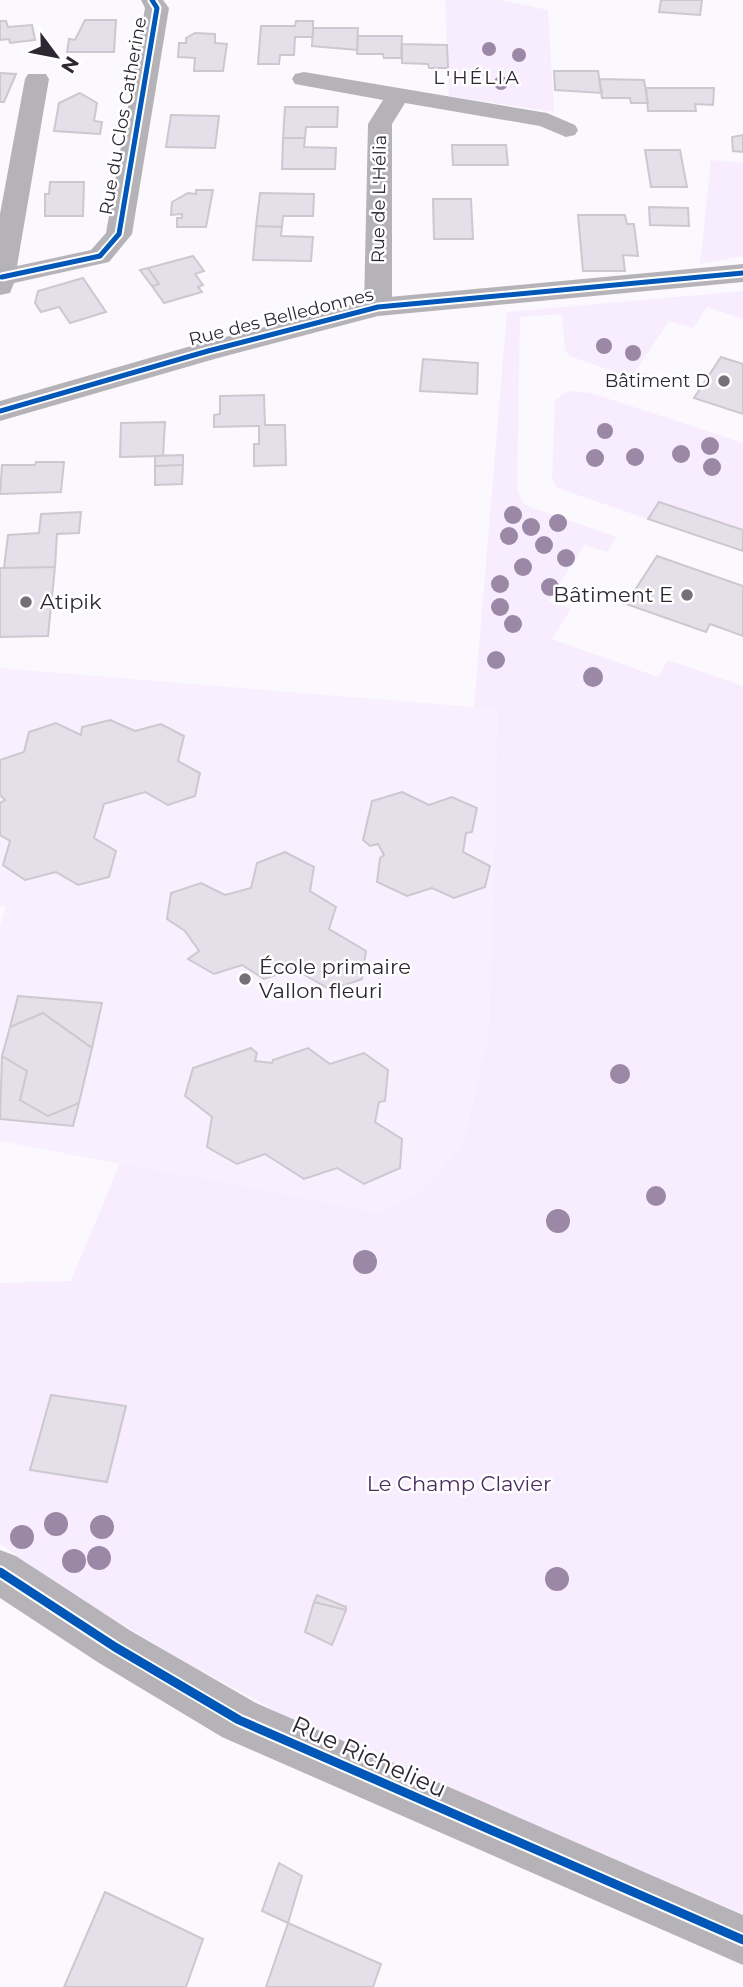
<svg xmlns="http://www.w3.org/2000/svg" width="743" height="1987" viewBox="0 0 743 1987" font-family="Montserrat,sans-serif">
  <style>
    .built { fill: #f8f0fe }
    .green { fill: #f7edfe }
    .building { fill: #e4dfe8; stroke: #ccc8cf; stroke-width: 2 }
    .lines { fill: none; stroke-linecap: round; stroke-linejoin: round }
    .street { fill: #b6b3b8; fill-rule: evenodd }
    .secondary { fill: #b5b3b7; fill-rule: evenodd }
    .cycleway-far1-casing { stroke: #fff; stroke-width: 9 }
    .cycleway-casing { stroke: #fff; stroke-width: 13 }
    .cycleway-far1 { stroke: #0057b8; stroke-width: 5 }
    .cycleway { stroke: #0057b8; stroke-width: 9 }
    .tree { fill: #9b88a6 }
    .poi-dot { fill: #757078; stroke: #fff; stroke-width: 2.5 }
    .labels { text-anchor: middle; stroke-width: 5; stroke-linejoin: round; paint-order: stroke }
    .far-street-label { font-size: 18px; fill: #2d2731; stroke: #fff }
    .far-poi-label { font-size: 18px; fill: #2d2731; stroke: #fff; text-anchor: end }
    .far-neighbourhood-label { font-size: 19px; letter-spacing: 2px; fill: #2d2731; stroke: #fff }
    .poi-label { font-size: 21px; fill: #2d2731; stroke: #fff; text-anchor: start }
    .park-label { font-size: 21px; fill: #4c2b5f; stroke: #fff }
    .near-street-label { font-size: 24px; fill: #2d2731; stroke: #fff }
  </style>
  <rect width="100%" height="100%" fill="#fbf9fd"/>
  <!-- built -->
  <path class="built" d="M0,668L498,709L489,1033L463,1144L422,1190L379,1213L0,1141V925L6,907L0,905Z"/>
  <!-- green -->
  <path class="green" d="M445,0H499L548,10L554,112L449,96Z
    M711,160L743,163V256L700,264Z
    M743,291V319L707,307L693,328L669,321L636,370L658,377L653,385L569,356L565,350L562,314L520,317L517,490L523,503L533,508L616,537L607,552L584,545L549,601L571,609L552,639L658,677L668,660L743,686V1914L297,1722L183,1661L73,1594L0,1544V1283L71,1281L120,1163L379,1213L422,1190L463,1144L489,1033L498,709L474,707L507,312Z
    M568,391L591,393L743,443V530L659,502L648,519L557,488L552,479L555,400Z"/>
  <!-- building -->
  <path class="building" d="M661,0H702L700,15L659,12Z
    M85,20H116L114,52H67L69,39L75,40Z
    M0,21H6L8,27L32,25L35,40L10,43L9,39L0,40Z
    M296,21H313V37H295L294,55H280L279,64H258L261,26H295Z
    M313,28H358L357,50L312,46Z
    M195,33L215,34V43L227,44L223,71H194L195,58L178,57L179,43H186V38Z
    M358,36H402L401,58H384L383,54H357Z
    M402,44L447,45L448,68H429L428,64L402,63Z
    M554,71H598L602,93L555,90Z
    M0,73L16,74L4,102H0Z
    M599,79L644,80L648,103H631L630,98H602Z
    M646,88H714L713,105L695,104L696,111H648Z
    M80,93L97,103L94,121L102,122L100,134L54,131L59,103Z
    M285,107H338L337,127H306L305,138H283Z
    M171,115L219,116L215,148L166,147Z
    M743,135V152L733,151L732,137Z
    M283,138H305L304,147L336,148L335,169H282Z
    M452,145H506L508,165H453Z
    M645,150H680L687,187H651Z
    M50,182H84L83,216H45V194H49Z
    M196,190H213L206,227H177V218H182V214L171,215L172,202L188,193L196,194Z
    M260,193L314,194L313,216H283L282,227L256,226Z
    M433,199H471L473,239H434Z
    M649,207L688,208L689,226L650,225Z
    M578,215H625L627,224H634L638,256L623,255L625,271H583Z
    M256,226L282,227L281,236L313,237L311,261L253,260Z
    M193,256L204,271L195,274L203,285L198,287L202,292L164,303L152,286L159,284L148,268Z
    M148,268L159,284L152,286L140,270Z
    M83,278L106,312L70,323L59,307L41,312L35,303L38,291Z
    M721,357L743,364V414L694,398Z
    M423,359L478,363L477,394L420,391Z
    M264,395L265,425H285L286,465L254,466V444H259V426L214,427V415L220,414V396Z
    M165,422L163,456L120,457L121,423Z
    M183,455V465L155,466V456Z
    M36,462H64L61,492L0,494L2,465H35Z
    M183,465L182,484L155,485V466Z
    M659,502L743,530V551L648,519Z
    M81,512L79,533L57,534L55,567L4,568L8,535L39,533L41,514Z
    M657,556L743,586V636L710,624L706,632L626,604Z
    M55,567L48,636L0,637V568Z
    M110,720L135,731L161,724L184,736L178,761L200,773L195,796L168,805L145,792L104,804L94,838L116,851L109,877L78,885L56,872L25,880L3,865L10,841L0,835V803L5,800L0,795V760L24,752L29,732L56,723L81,735L82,727Z
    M402,792L429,805L452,797L477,808L472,832L466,833L463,852L490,866L485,887L454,898L432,888L407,896L377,882L380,858L384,855L378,844L370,846L363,840L372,801Z
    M285,852L314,867L310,891L336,907L329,929L366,951L362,979L331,990L294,969L264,979L242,965L214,974L188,959L199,951L185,931L167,919L171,893L201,883L225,895L251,888L257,863Z
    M18,996L102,1003L92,1048L43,1013L10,1027Z
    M43,1013L92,1048L79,1103L48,1116L20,1100L27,1071L2,1056L10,1027Z
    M251,1048L257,1053L255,1061L272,1063L273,1060L308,1048L330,1064L364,1053L388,1070L385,1101L379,1102L375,1122L402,1139L400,1168L364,1184L337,1168L304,1179L265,1154L237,1164L207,1147L212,1117L185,1096L193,1068Z
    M2,1056L27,1071L20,1100L48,1116L79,1103L73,1126L0,1119Z
    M51,1395L126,1406L107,1482L30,1470Z
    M317,1595L346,1607V1610L314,1602Z
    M314,1602L346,1610L332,1645L305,1632Z
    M279,1863L302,1876L288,1923L262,1911Z
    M105,1892L203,1939L186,1987H64Z
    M288,1923L381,1964L373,1987H266Z"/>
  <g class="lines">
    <!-- street -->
    <path class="street" d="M141,0H163L169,8L132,234L109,262L14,283L10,293L0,295V214L25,79L28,74H46L49,79L17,266L91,250L106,233L145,8Z
      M304,72L547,113L575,125L578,130L575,135L566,137L540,126L405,103L392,124V307L388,313L378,315L368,313L364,307L368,124L383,100L295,84L292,79L295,74Z
      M0,1550L16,1556L131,1631L256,1703L743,1915V1965L222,1737L99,1663L0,1598Z"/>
    <!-- secondary -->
    <path class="secondary" d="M743,264V282L378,316L218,358L0,421V401L198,344L378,298Z"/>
    <defs>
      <path id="cycleway-far1" d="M2,277L100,256L119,234L157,8L152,0
        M0,411L208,351L378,307L743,273"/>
      <path id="cycleway" d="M0,1572L115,1647L239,1720L743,1940"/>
    </defs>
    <!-- cycleway-far1 casing -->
    <use href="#cycleway-far1" class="cycleway-far1-casing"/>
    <!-- cycleway casing -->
    <use href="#cycleway" class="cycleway-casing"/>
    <!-- cycleway-far1 -->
    <use href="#cycleway-far1" class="cycleway-far1"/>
    <!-- cycleway -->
    <use href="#cycleway" class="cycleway"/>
  </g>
  <!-- trees -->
  <g class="tree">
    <circle cx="489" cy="49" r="7"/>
    <circle cx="519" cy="55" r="7"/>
    <circle cx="501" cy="83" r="7"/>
    <circle cx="604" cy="346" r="8"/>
    <circle cx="633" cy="353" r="8"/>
    <circle cx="605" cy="431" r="8"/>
    <circle cx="710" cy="446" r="9"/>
    <circle cx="681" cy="454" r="9"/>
    <circle cx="635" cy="457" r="9"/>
    <circle cx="595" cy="458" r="9"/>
    <circle cx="712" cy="467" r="9"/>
    <circle cx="513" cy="515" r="9"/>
    <circle cx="558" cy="523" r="9"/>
    <circle cx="531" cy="527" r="9"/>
    <circle cx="509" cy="536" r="9"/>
    <circle cx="544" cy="545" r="9"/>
    <circle cx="566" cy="558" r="9"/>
    <circle cx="523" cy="567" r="9"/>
    <circle cx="500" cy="584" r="9"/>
    <circle cx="550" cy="587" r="9"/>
    <circle cx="500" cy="607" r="9"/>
    <circle cx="513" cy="624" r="9"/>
    <circle cx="496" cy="660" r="9"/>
    <circle cx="593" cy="677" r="10"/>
    <circle cx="620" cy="1074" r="10"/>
    <circle cx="656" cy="1196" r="10"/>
    <circle cx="558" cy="1221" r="12"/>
    <circle cx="365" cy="1262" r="12"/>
    <circle cx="56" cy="1524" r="12"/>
    <circle cx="102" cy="1527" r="12"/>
    <circle cx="22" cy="1537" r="12"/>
    <circle cx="99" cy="1558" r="12"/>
    <circle cx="74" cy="1561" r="12"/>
    <circle cx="557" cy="1579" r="12"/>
  </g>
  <!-- markers -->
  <g class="poi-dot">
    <circle cx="724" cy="381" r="7"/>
    <circle cx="687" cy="595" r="7"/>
    <circle cx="26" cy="602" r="7"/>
    <circle cx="245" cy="979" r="7"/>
  </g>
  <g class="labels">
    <!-- far-street labels -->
    <g class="far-street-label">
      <text transform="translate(123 116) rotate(-80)" y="6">Rue du Clos Catherine</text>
      <text transform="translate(379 199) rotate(-89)" y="6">Rue de L'Hélia</text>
      <text transform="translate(281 317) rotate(-14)" y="6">Rue des Belledonnes</text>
    </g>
    <!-- far-poi labels -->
    <g class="far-poi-label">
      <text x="710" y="387">Bâtiment D</text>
    </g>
    <!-- far-neighbourhood labels -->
    <g class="far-neighbourhood-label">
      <text x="477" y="84">L'HÉLIA</text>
    </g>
    <!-- poi labels -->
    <g class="poi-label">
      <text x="673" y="602" text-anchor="end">Bâtiment E</text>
      <text x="40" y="609">Atipik</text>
      <text x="259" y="974">École primaire<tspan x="259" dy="24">Vallon fleuri</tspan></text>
    </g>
    <!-- park labels -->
    <g class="park-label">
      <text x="459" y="1491">Le Champ Clavier</text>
    </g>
    <!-- near-street labels -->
    <g class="near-street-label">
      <text transform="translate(369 1757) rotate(24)" y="8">Rue Richelieu</text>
    </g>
  </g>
  <!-- north arrow -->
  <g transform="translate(56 56) rotate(122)" stroke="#ffffff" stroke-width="5" paint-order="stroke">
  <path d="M0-5L12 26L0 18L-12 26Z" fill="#2d2731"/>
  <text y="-10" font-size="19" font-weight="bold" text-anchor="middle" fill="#2d2731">N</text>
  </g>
</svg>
